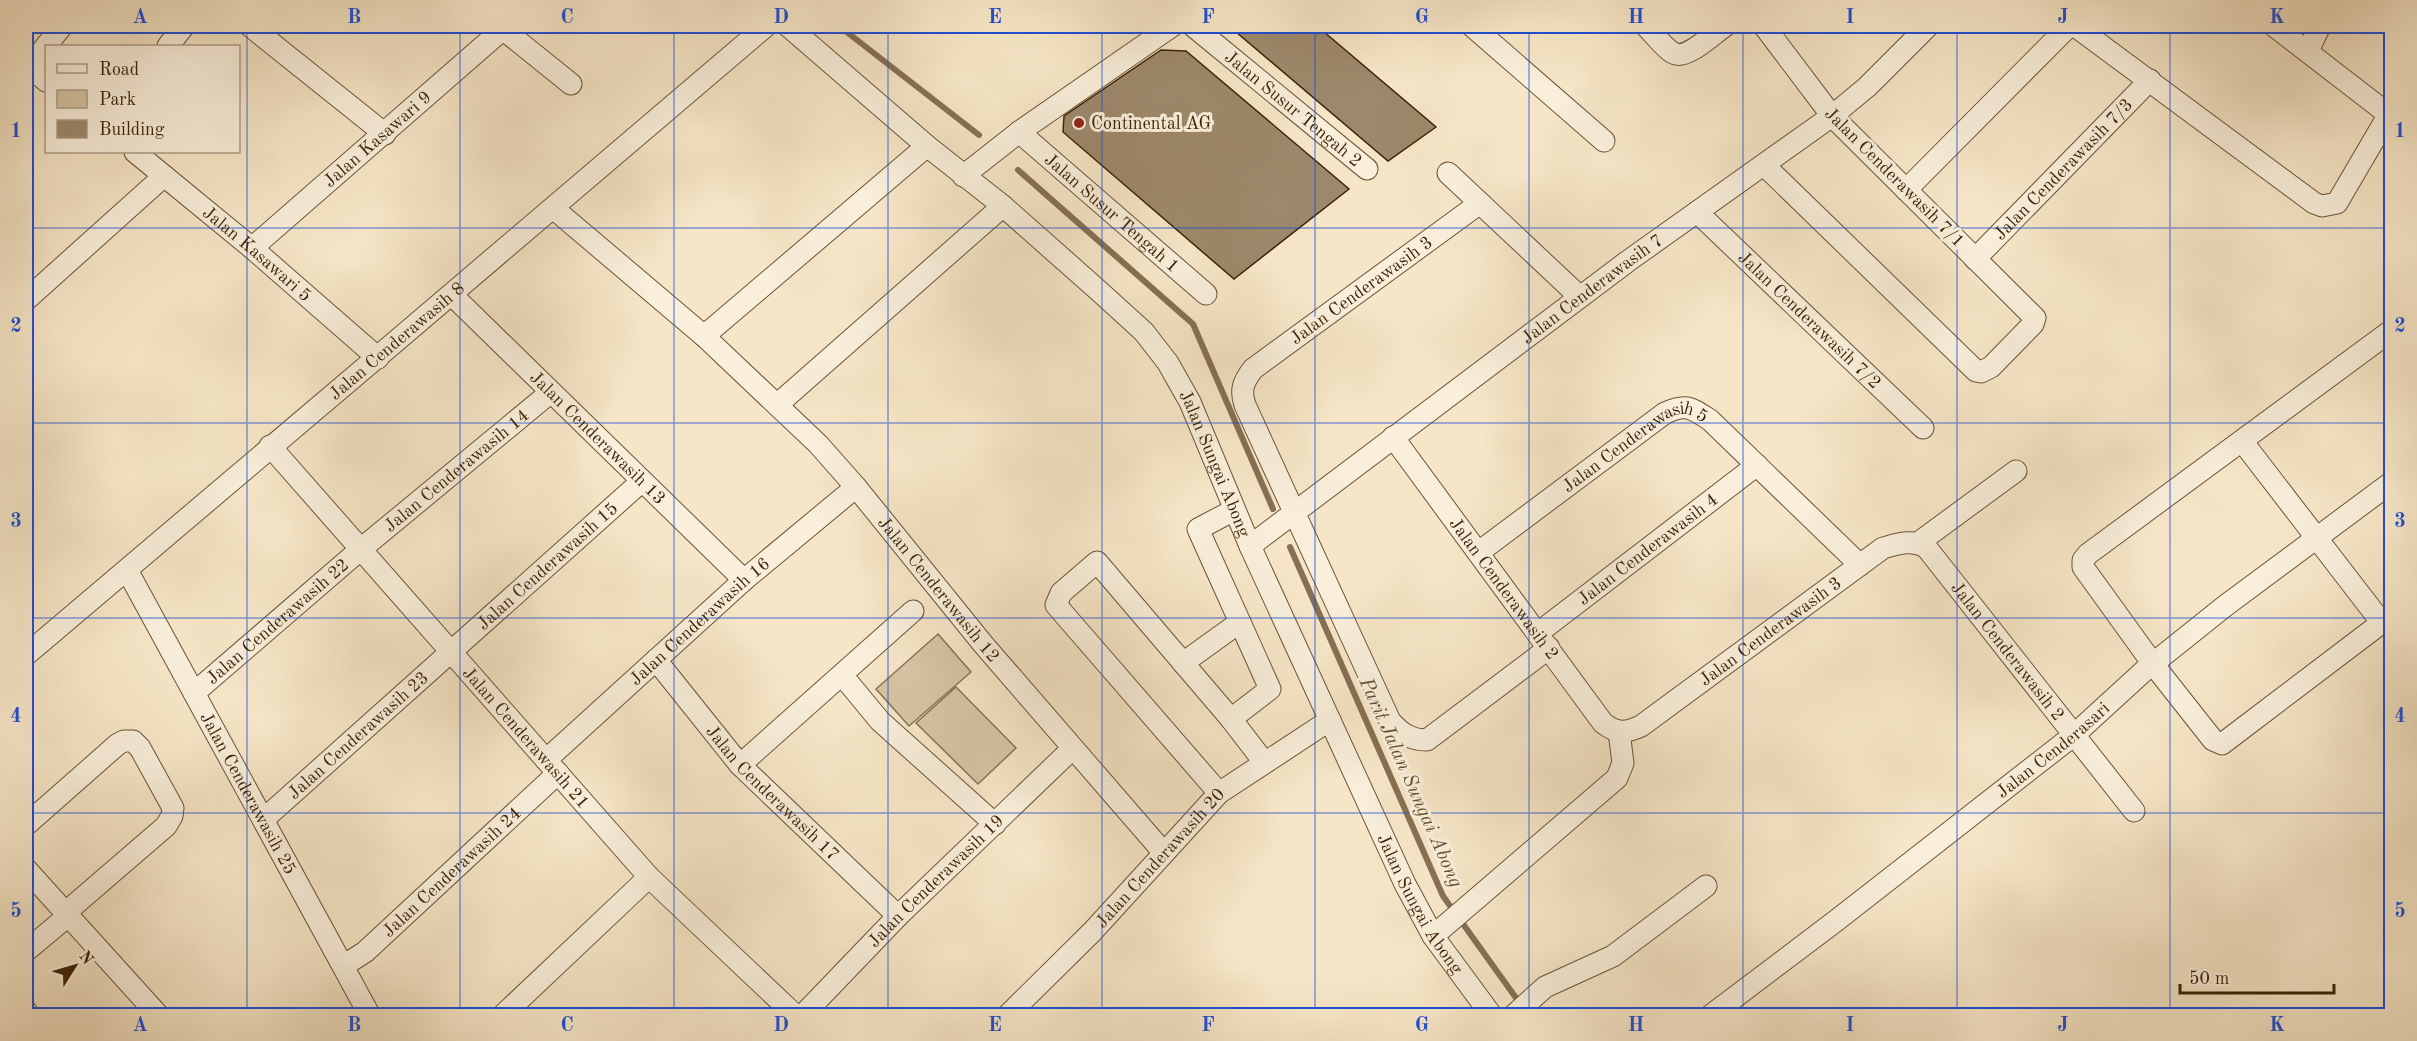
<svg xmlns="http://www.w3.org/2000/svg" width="2417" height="1041" viewBox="0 0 2417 1041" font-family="'Old Standard TT',serif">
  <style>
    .green { fill: #d6c5a6; stroke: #897456; stroke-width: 1.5 }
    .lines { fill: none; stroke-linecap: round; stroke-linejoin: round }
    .stream { stroke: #867053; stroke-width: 6 }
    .building { fill: #9d886b; stroke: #3c2307; stroke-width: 1.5 }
    .minor-casing { stroke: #6a5437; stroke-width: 23 }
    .minor { stroke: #f9efdb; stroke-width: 21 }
    .grid { fill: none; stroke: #1d4ed8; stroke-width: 1.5; stroke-opacity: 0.55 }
    .poi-dot { fill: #8f2418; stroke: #f9efdb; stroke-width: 2 }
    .labels { text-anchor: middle; stroke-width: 6; stroke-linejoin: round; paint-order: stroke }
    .street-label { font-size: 18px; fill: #3c2307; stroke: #f9efdb }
    .poi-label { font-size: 18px; fill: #3c2307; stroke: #f9efdb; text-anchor: start }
    .water-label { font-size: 20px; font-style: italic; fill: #675033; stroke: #f9efdb }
    .neatline { fill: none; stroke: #1d4ed8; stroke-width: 2 }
    .grid-label { font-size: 20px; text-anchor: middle; font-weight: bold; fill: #1d4ed8 }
  </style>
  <rect width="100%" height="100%" fill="#f6e6c7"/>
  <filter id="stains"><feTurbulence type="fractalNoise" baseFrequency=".00333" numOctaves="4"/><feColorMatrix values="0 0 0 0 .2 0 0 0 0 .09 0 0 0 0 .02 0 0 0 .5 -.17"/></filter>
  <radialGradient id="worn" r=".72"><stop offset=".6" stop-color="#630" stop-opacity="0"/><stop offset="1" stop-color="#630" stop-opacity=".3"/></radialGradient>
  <!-- green -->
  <path class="green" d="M938,634L971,672L909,726L876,689Z
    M956,687L1016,748L978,784L916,723Z"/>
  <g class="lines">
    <!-- stream -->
    <path class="stream" d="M839,26L979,135
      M1018,170L1193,324L1273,509
      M1290,547L1443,896L1529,1016"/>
  </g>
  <!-- building -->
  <path class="building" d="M1229,26H1317L1436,127L1388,161Z
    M1161,50L1186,51L1349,189L1234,279L1063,132L1064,116Z"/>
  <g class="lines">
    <defs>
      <g id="minor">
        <path d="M250,26L385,134"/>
        <path d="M499,26L571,84"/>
        <path id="s1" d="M788,26L927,146L1003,206L1099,291L1144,332L1168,363L1190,402L1250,546L1405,884L1433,936L1492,1016"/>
        <path id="s2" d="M1193,26L1367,169"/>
        <path d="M1472,26L1604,141"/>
        <path d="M1646,26C1654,34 1663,47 1673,53C1686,61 1714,33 1725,26"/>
        <path d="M2075,26L2314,203L2322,206L2337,203L2392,109"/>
        <path d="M2274,26L2392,117"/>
        <path d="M168,46L184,26"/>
        <path d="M2308,51L2320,26"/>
        <path d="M26,63L46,81"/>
        <path d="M26,71L62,26"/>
        <path id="s3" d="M1019,132L1206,294"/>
        <path id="s4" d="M135,152L252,248L378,358"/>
        <path d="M1764,165L1976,371L1981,372L1991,367L2033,324L2035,318L1832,116L1764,26"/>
        <path d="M1448,173L1580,297"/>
        <path d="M963,176L1019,132L1172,26"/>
        <path d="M1906,190L2069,26"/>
        <path d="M1480,203L1253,369C1243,382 1240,390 1245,405L1390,721C1401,733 1410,740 1427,740L1549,648"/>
        <path id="s5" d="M553,208L704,336L818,444L856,487L983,644L1164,853"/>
        <path id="s6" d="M1697,212L1923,428"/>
        <path id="s7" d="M252,248L503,29"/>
        <path id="s8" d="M1975,259L2150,80"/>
        <path id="s9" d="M452,295L744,580"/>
        <path d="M26,300L164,176"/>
        <path d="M2392,330L2088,554L2083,560V567L2153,664L2213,740L2222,744L2392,615"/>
        <path d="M704,336L927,146"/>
        <path d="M778,404L1003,206"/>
        <path id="s10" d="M1393,437L1603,723C1617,734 1626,733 1641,726L1883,548C1898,544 1911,539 1926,547L2134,811"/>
        <path d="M2242,441L2382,623"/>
        <path id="s11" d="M270,446L649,877L796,1016"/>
        <path d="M1918,543L2016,471"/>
        <path id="s12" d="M1250,546L1628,261L1832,116L1867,87L1928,26"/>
        <path id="s13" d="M1479,552L1665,413C1687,403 1691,408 1710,420L1860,565"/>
        <path id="s14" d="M127,570L370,1016"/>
        <path id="s15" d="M1538,633L1757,465"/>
        <path id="s16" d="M26,655C273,446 520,236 766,26"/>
        <path id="s17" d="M656,660L740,765L898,916"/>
        <path d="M1183,663L1240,622"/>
        <path d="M842,675L880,721L995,824"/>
        <path id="s18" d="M194,693L361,549L551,392"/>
        <path d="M1231,719L1270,689L1198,529L1234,510"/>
        <path id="s19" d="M546,760L744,580L856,487"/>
        <path d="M740,765L913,611"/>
        <path d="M1219,793L1056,605L1061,593L1097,562L1231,719L1264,762"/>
        <path id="s20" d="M264,819L642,481"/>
        <path d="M26,825L118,744L124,741H133L140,748L173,808L172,816L166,826L65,913"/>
        <path d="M26,869L159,1016"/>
        <path d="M1433,936L1617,778L1623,763L1619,732"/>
        <path d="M26,951L68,916"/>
        <path id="s21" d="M343,966L365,952L558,773"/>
        <path d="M26,1011L29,1016"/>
        <path d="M502,1016L649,877"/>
        <path id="s22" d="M802,1016L898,916L1072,749"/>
        <path id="s23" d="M1007,1016L1092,932L1219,793L1330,720"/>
        <path d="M1513,1016L1545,987L1613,956L1706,886"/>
        <path id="s24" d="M1710,1016L1837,920L2074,735L2145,670L2225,606L2392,482"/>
      </g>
    </defs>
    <!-- minor casing -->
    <use href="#minor" class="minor-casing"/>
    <!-- minor -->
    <use href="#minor" class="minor"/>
  </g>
  <!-- grid -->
  <path class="grid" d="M247,26V1016M460,26V1016M674,26V1016M888,26V1016M1102,26V1016M1315,26V1016M1529,26V1016M1743,26V1016M1957,26V1016M2170,26V1016M26,228H2392M26,423H2392M26,618H2392M26,813H2392"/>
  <!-- markers -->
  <circle class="poi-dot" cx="1079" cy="123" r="6"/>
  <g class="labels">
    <!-- street labels -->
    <g class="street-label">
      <text dy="6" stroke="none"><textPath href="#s2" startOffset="130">Jalan Susur Tengah 2</textPath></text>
      <text dy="6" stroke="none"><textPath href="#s7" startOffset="166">Jalan Kasawari 9</textPath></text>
      <text dy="6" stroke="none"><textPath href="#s8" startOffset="126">Jalan Cenderawasih 7/3</textPath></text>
      <text transform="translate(1895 177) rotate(45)" y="6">Jalan Cenderawasih 7/1</text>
      <text dy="6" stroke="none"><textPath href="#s3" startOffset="123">Jalan Susur Tengah 1</textPath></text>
      <text dy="6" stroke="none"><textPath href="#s4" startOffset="159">Jalan Kasawari 5</textPath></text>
      <text dy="6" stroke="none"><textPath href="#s12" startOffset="428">Jalan Cenderawasih 7</textPath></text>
      <text transform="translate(1361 290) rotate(-36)" y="6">Jalan Cenderawasih 3</text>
      <text dy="6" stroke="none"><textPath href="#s6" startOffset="156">Jalan Cenderawasih 7/2</textPath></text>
      <text dy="6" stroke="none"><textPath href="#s16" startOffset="486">Jalan Cenderawasih 8</textPath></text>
      <text dy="6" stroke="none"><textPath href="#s9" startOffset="204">Jalan Cenderawasih 13</textPath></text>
      <text dy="6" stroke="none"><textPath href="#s13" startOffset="192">Jalan Cenderawasih 5</textPath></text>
      <text dy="6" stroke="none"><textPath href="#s1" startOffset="620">Jalan Sungai Abong</textPath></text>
      <text dy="6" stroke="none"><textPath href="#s18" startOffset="344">Jalan Cenderawasih 14</textPath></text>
      <text dy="6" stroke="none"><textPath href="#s15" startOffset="138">Jalan Cenderawasih 4</textPath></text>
      <text dy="6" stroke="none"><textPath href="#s20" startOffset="380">Jalan Cenderawasih 15</textPath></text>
      <text dy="6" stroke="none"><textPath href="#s10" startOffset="188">Jalan Cenderawasih 2</textPath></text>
      <text dy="6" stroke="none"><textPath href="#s5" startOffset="544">Jalan Cenderawasih 12</textPath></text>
      <text dy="6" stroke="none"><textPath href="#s18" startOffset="110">Jalan Cenderawasih 22</textPath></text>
      <text dy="6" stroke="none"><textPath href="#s19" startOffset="207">Jalan Cenderawasih 16</textPath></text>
      <text dy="6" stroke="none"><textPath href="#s10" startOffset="556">Jalan Cenderawasih 3</textPath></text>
      <text dy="6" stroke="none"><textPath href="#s10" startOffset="873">Jalan Cenderawasih 2</textPath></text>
      <text dy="6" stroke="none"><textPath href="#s20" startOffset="126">Jalan Cenderawasih 23</textPath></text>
      <text dy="6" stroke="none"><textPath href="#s11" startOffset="388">Jalan Cenderawasih 21</textPath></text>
      <text dy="6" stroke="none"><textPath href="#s24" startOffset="434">Jalan Cenderasari</textPath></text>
      <text dy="6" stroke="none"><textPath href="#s17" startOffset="177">Jalan Cenderawasih 17</textPath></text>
      <text dy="6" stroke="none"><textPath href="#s14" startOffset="254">Jalan Cenderawasih 25</textPath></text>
      <text dy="6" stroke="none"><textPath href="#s23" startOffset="220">Jalan Cenderawasih 20</textPath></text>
      <text dy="6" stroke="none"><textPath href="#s21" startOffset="144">Jalan Cenderawasih 24</textPath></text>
      <text dy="6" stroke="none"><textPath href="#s22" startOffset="190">Jalan Cenderawasih 19</textPath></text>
      <text dy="6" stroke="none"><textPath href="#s1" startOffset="1106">Jalan Sungai Abong</textPath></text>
    </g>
    <!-- poi labels -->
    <g class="poi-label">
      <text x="1091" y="129">Continental AG</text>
    </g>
    <!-- water labels -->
    <g class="water-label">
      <text transform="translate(1412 782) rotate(66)" y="7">Parit Jalan Sungai Abong</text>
    </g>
  </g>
  <!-- margin -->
  <rect width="2417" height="1041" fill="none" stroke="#f6e6c7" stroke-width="66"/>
  <!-- legend -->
  <rect x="45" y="45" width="195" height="108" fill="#f9efdb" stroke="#ad9d86" stroke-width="1.5"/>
  <rect x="57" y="64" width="30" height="9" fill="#f9efdb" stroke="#ad9d86" stroke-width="1.5"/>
  <text x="99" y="75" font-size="18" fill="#3c2307">Road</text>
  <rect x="57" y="90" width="30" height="18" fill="#d6c5a6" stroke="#ad9d86" stroke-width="1.5"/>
  <text x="99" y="105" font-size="18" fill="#3c2307">Park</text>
  <rect x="57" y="120" width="30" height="18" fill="#9d886b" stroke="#ad9d86" stroke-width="1.5"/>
  <text x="99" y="135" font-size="18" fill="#3c2307">Building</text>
  <!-- north arrow -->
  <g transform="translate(75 966) rotate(53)" stroke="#f9efdb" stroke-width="4.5" paint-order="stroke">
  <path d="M0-4.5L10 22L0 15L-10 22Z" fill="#3c2307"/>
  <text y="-9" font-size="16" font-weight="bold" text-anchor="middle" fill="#3c2307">N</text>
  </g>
  <!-- scale -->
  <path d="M2180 984v9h154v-9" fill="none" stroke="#3c2307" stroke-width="3"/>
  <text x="2189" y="984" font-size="18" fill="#3c2307" stroke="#f9efdb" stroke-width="4.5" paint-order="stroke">50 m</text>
  <rect x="33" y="33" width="2351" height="975" class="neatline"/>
  <g class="grid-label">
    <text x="140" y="23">A</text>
    <text x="354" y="23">B</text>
    <text x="567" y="23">C</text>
    <text x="781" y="23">D</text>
    <text x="995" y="23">E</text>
    <text x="1208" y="23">F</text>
    <text x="1422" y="23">G</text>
    <text x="1636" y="23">H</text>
    <text x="1850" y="23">I</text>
    <text x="2063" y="23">J</text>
    <text x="2277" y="23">K</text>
    <text x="16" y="137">1</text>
    <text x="2400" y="137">1</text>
    <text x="16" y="332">2</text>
    <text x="2400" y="332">2</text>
    <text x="16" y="527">3</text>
    <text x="2400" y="527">3</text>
    <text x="16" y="722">4</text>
    <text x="2400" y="722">4</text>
    <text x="16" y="917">5</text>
    <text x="2400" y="917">5</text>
    <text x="140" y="1031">A</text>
    <text x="354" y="1031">B</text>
    <text x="567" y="1031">C</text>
    <text x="781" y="1031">D</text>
    <text x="995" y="1031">E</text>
    <text x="1208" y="1031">F</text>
    <text x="1422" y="1031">G</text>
    <text x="1636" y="1031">H</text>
    <text x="1850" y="1031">I</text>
    <text x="2063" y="1031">J</text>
    <text x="2277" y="1031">K</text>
  </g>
  <rect width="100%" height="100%" filter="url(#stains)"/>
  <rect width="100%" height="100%" fill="url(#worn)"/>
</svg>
